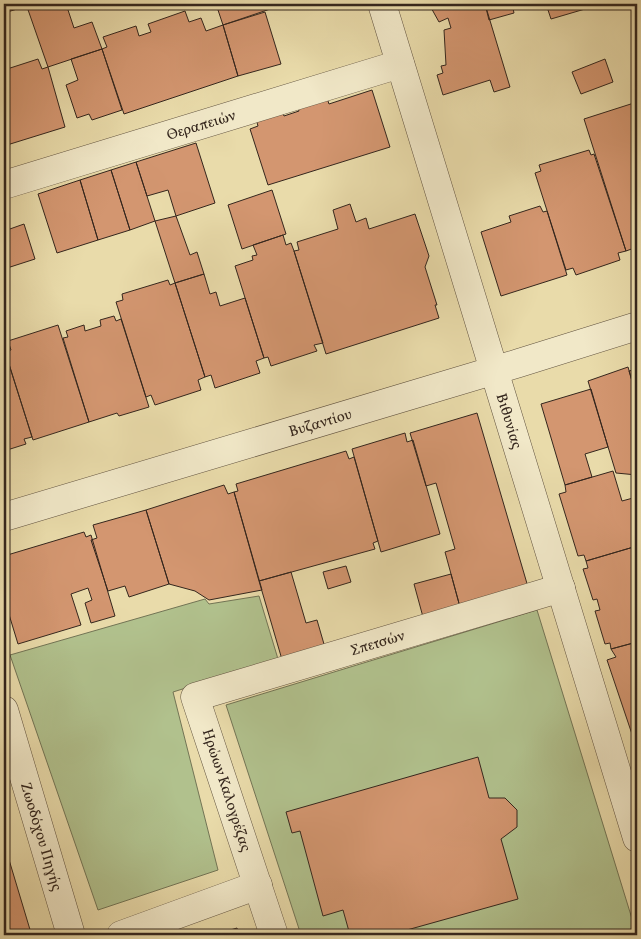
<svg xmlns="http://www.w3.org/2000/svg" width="641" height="939" viewBox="0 0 641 939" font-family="Vollkorn,serif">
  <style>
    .green { fill: #b1c18d; stroke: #727455 }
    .building { fill: #d39670; stroke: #34261d }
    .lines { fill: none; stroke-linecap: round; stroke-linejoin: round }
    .minor-casing { stroke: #615340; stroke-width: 29 }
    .tertiary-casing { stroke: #615340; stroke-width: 29 }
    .minor { stroke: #f1e8c8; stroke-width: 28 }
    .tertiary { stroke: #f1e8c8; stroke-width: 28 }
    .labels { text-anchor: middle; stroke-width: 4; stroke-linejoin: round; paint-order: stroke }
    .street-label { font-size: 15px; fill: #34261d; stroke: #f1e8c8 }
  </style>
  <rect width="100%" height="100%" fill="#e9dbaa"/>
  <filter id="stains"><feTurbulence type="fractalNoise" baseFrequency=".004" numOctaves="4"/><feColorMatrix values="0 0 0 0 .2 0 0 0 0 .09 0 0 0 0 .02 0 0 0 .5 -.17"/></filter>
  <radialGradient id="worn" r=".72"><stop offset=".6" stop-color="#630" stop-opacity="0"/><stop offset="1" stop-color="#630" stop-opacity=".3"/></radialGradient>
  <!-- green -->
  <path class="green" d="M259,596L278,659L173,692L218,870L98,910L10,655L205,599L209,604Z
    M537,610L637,935H301L226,705Z"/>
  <!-- building -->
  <path class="building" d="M4,4H26L27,6L4,13Z
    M26,4H66L74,28L92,22L102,49L48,67Z
    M216,4H285L223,25Z
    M429,4H485L510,87L494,92L490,80L443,95L437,75L443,73L441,66L446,65L444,30L451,28L448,18L439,22Z
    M485,4H512L514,13L489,20Z
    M525,4H543L526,9Z
    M546,4H602L551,19Z
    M185,11L189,22L201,18L206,31L223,25L238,76L124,114L102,49L107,47L103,37L136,26L139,36L151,32L148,24Z
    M265,12L281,64L238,76L223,25Z
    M102,49L122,110L92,120L89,114L77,118L66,85L78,80L71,59Z
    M38,59L42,69L48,67L65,127L7,145L4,135V70Z
    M605,59L613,82L581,94L572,72Z
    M372,90L390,147L268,185L250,129L258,126L256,119L282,111L284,116L299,111L297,105L326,95L329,104Z
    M637,102V247L626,251L584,119Z
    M196,143L215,203L176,216L168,190L147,196L136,162Z
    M589,150L591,155L594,154L626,251L618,253L620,260L576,275L573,268L566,270L535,173L541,171L539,165Z
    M136,162L155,221L130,230L111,170Z
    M111,170L130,230L98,240L80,180Z
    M80,180L98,240L57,253L38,194Z
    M272,190L286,234L242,249L228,205Z
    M350,204L356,222L366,218L369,229L415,214L429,256L425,267L437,305H435L439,318L326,354L294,251L299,250L297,242L338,229L333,210Z
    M540,206L543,212L547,211L567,275L501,296L481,232L511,222L509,216Z
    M176,216L190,255L197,252L204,274L175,283L155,221Z
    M4,219L7,230L24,224L35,259L4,269Z
    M283,235L286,245L291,243L294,251L323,343L314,345L317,351L271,366L268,357L264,358L235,266L253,260L252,256L257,255L253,245Z
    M204,274L210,294L216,292L220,306L245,298L264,358L256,361L260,373L215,388L211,375L205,377L175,283Z
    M168,280L170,285L175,283L205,377L198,380L201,390L155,405L151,395L146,397L116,302L123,300L122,294Z
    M114,316L116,321L121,319L149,407L119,416L117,413L89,422L63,338L68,337L66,331L84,325L85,331L101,326L100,320Z
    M58,325L89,422L33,440L5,352L11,350L8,341Z
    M4,348L32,437L24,439L26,444L4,451Z
    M628,367L637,398V475L616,473L588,381Z
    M637,369V398L629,371Z
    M591,389L608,447L585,454L592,477L565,485L541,404Z
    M477,413L528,587L460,607L445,552L455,549L436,483L426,486L410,433Z
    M405,433L407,442L413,440L440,534L381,552L352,449Z
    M346,451L349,459L354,457L378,541L373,543L375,549L259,581L234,492L238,491L236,484Z
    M613,471L622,501L633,498L637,514V546L586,561L584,555L578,556L559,494L566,492L565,485Z
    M224,485L228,494L234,492L262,590L209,600L195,591L169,584L146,510Z
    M146,510L169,584L129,597L125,586L108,591L91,540L97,538L93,525Z
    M84,532L86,537L91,535L115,616L91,623L85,603L92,600L88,588L71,594L81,625L18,644L4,598V556Z
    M637,546V642L611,649L610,643L605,644L595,611L600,610L597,599L593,600L583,569L588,568L586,561Z
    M346,566L351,582L328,589L323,572Z
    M291,572L306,623L317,620L326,651L283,663L259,581Z
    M451,574L460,607L423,617L414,584Z
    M637,642V749L607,660L616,657L611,649Z
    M478,757L489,798H505L517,810V827L501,839L518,899L389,935H350L343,910L323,916L300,831L292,833L286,812Z
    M4,843L31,933L22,935H4Z
    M237,928L239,935H214Z"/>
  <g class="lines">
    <defs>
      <g id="minor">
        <path id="s1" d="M4,185L400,64"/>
        <path id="s2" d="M4,710L71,935"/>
        <path d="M121,935L258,885"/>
        <path id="s3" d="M274,935L195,697L561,588"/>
      </g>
      <g id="tertiary">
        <path id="s4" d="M382,4L637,838"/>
        <path id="s5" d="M4,517L519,363L637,326"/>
      </g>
    </defs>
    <!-- minor casing -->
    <use href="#minor" class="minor-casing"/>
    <!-- tertiary casing -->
    <use href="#tertiary" class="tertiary-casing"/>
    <!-- minor -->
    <use href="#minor" class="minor"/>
    <!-- tertiary -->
    <use href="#tertiary" class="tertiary"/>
  </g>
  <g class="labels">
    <!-- street labels -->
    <g class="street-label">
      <text dy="5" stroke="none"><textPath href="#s1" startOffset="206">Θεραπειών</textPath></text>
      <text dy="5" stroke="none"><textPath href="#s4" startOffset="436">Βιθυνίας</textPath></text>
      <text dy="5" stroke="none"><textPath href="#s5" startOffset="330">Βυζαντίου</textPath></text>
      <text dy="5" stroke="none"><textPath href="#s3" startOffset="441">Σπετσών</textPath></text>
      <text transform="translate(227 790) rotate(72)" y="5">Ηρώων Καλογρέζας</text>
      <text dy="5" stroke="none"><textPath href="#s2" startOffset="132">Ζωοδόχου Πηγής</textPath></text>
    </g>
  </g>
  <!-- margin -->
  <rect width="641" height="939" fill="none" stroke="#e9dbaa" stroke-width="20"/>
  <rect x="5" y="5" width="631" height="929" fill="none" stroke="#34261d" stroke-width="2.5"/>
  <rect x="10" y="10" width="621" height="919" fill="none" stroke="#34261d"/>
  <rect width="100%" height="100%" filter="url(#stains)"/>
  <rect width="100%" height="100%" fill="url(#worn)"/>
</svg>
